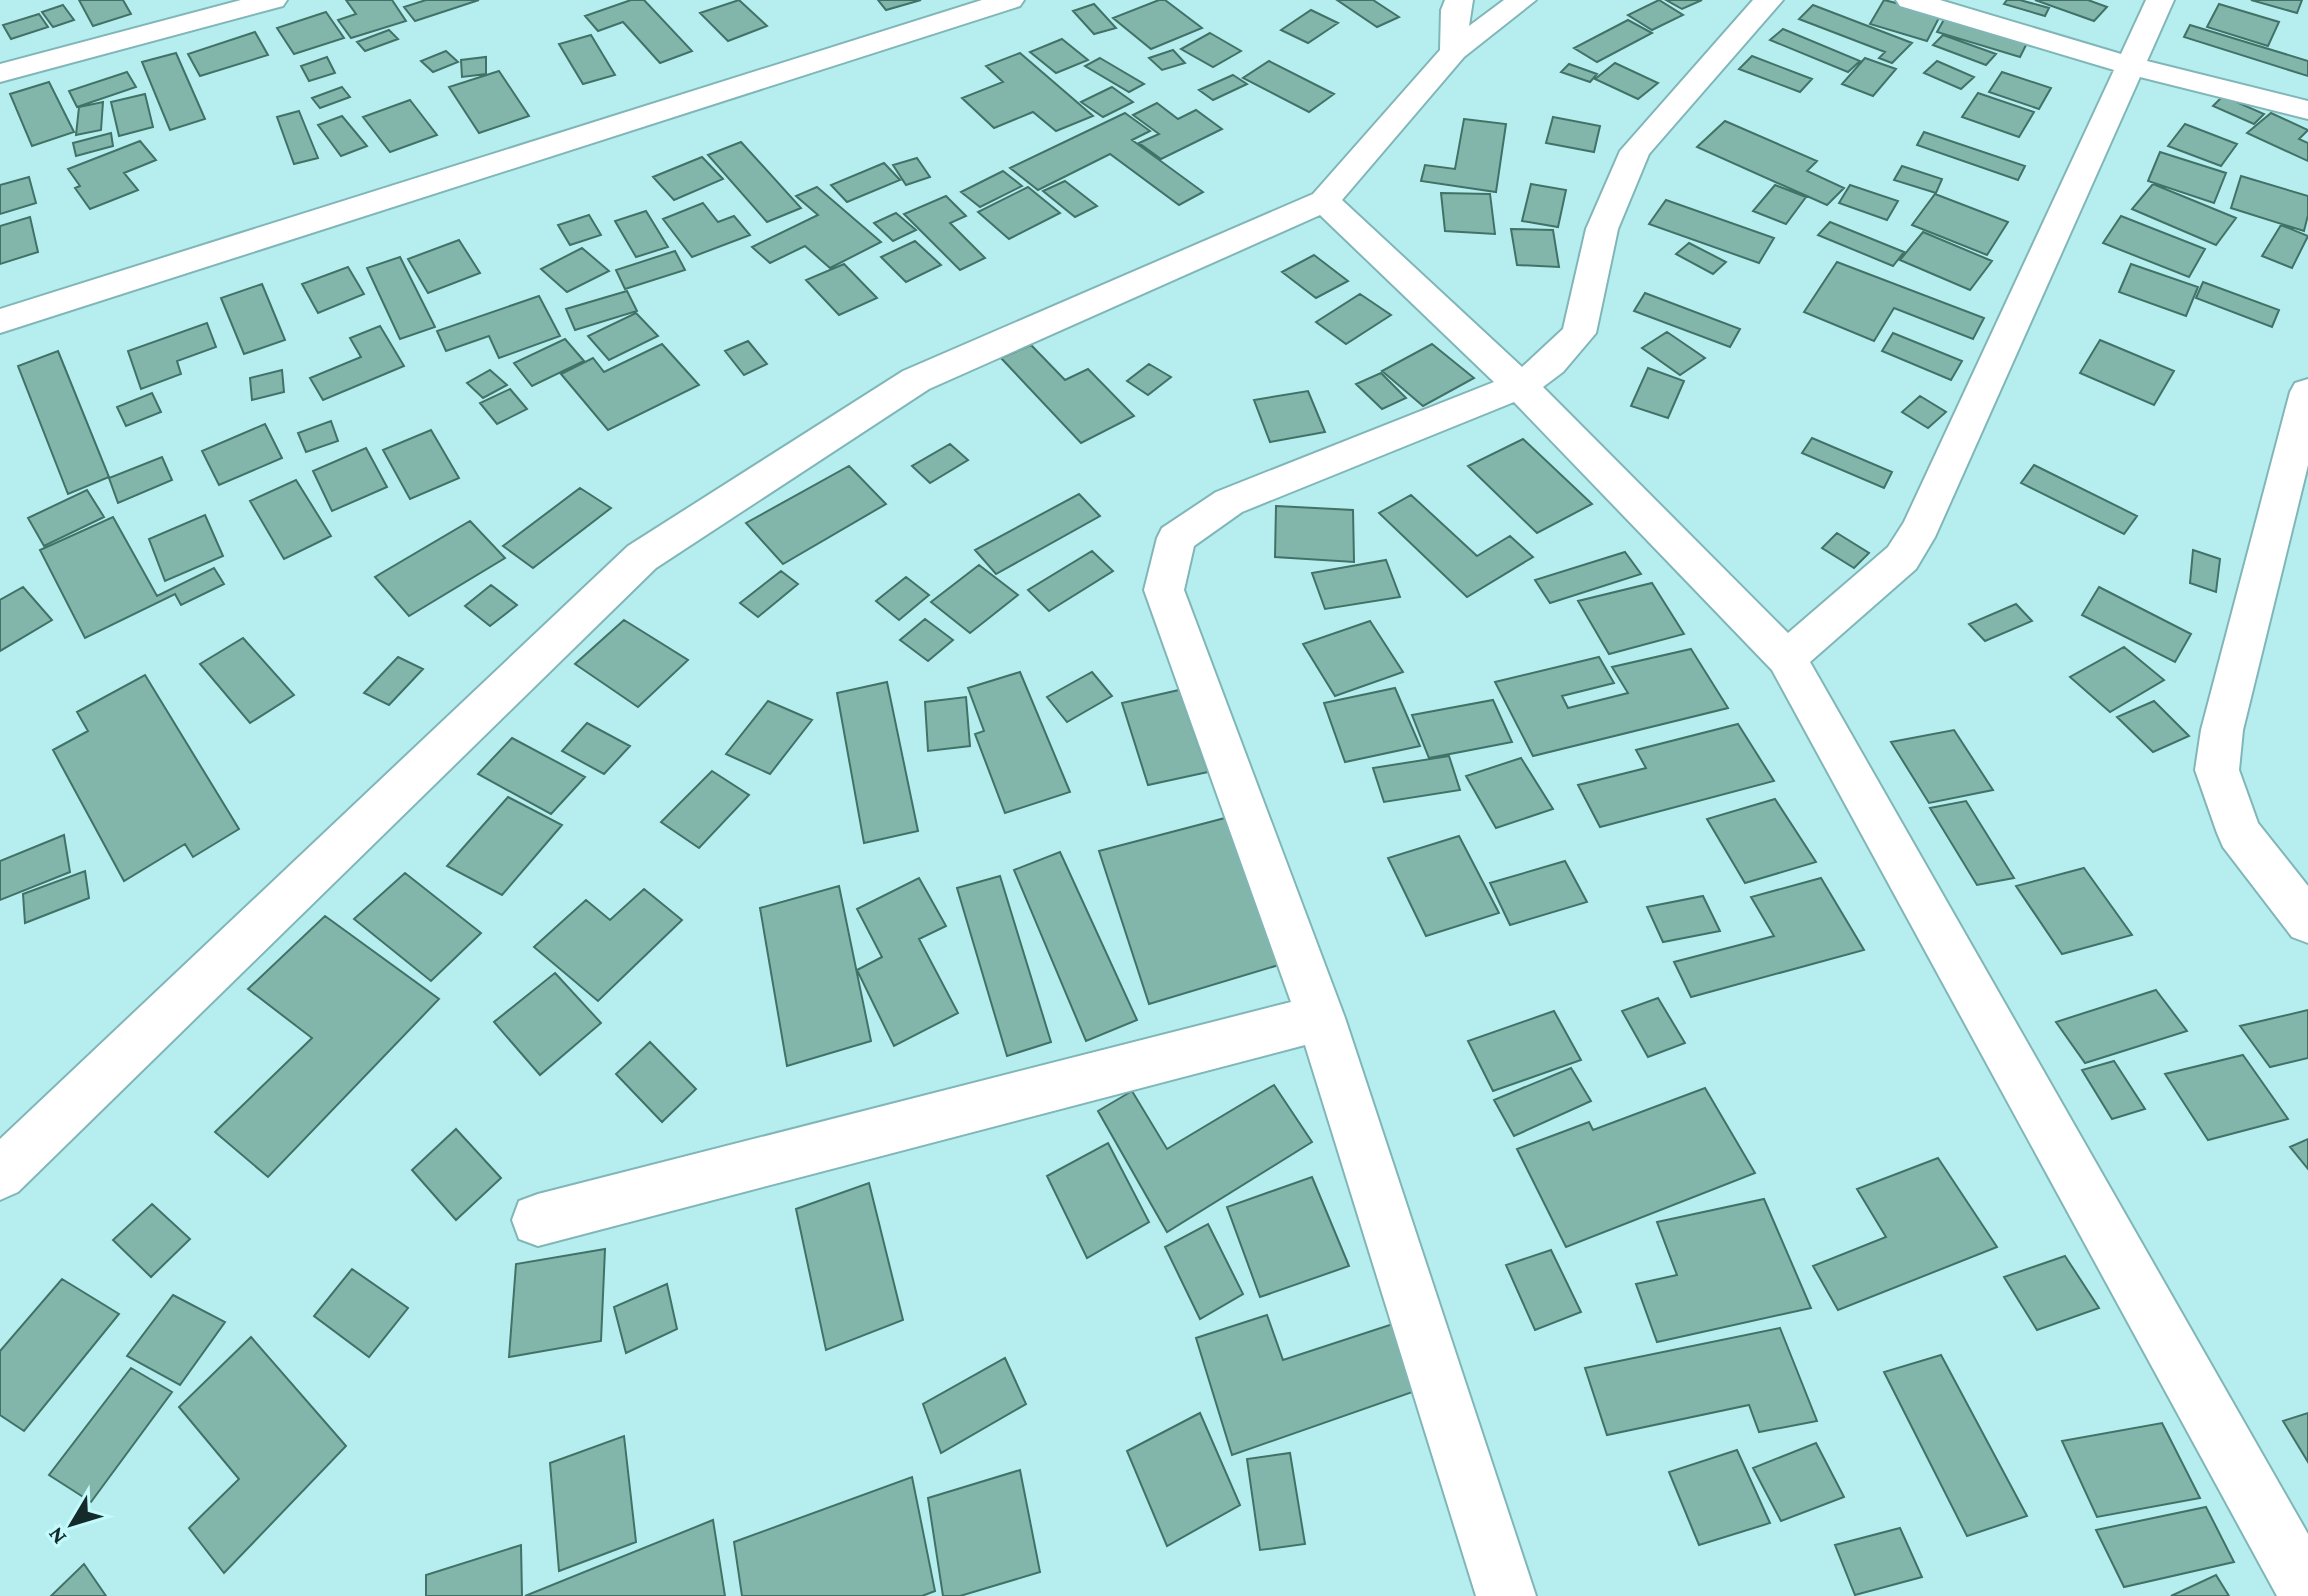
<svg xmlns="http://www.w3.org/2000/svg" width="2308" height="1596" viewBox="0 0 2308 1596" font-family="'Crimson Pro',serif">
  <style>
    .building { fill: #83b6aa; stroke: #417267; stroke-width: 2 }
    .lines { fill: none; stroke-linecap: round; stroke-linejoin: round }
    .minor-casing { stroke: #80b6b8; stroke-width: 4 }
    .minor { fill: #fff; fill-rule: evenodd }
  </style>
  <rect width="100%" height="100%" fill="#b6eeef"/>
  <!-- building -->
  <path class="building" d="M79,0H123L131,14L93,26Z
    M346,0H392L406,21L351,38L338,20L356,14Z
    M426,0H479L415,21L404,7Z
    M631,0H644L692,51L660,63L623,22L598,31L585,16Z
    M739,0L767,26L728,41L700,13Z
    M878,0H921L886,10Z
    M1159,0H1165L1202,28L1151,49L1113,18Z
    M1337,0H1373L1399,17L1377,27Z
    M1659,0L1683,15L1652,30L1628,15Z
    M1666,0H1702L1682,9Z
    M1884,0L1941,14L1927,41L1870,24Z
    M2007,0H2020L2049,8L2045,16L2004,4Z
    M2035,0H2088L2107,7L2094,21Z
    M2251,0H2302L2297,13Z
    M1094,4L1116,28L1094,34L1073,11Z
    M2219,4L2279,22L2268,46L2207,27Z
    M63,5L74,20L53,27L42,12Z
    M1813,5L1912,43L1892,63L1879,58L1885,52L1799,19Z
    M1311,10L1338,23L1308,43L1281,30Z
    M326,12L344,38L294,54L277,28Z
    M39,14L48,27L11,39L3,25Z
    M1946,16L2028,41L2020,57L1937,32Z
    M1628,20L1652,33L1597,62L1574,48Z
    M2190,25L2308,61V76L2184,37Z
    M1783,29L1860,61L1848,72L1770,40Z
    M389,30L398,39L365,51L357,42Z
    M255,32L268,55L200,76L188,54Z
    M1210,33L1241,51L1213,67L1181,49Z
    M591,35L615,75L583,84L559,44Z
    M1943,35L1996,54L1986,65L1933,45Z
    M1062,39L1088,60L1056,73L1030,52Z
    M1173,50L1185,63L1162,70L1149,58Z
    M446,51L458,62L433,72L421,61Z
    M176,53L205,119L170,130L142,62Z
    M1020,53L1093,116L1056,131L1033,112L994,128L962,98L1003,82L986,66Z
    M1752,56L1812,79L1800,92L1739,69Z
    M327,57L335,73L309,81L301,66Z
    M486,57V74L462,77L461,60Z
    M1100,58L1144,84L1129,92L1085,66Z
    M1865,58L1896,69L1873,96L1842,84Z
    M1269,61L1334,94L1309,112L1243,78Z
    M1937,61L1974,77L1961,89L1924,73Z
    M1615,63L1658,83L1638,99L1595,79Z
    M1569,64L1597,74L1590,82L1561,72Z
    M499,71L529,116L479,133L449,87Z
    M127,72L136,87L77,107L69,91Z
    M2002,72L2051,88L2039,109L1989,92Z
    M1233,75L1247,84L1213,100L1199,90Z
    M49,82L74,132L32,146L10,94Z
    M342,87L350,97L320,108L312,98Z
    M1112,87L1133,102L1103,117L1081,102Z
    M1978,93L2034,112L2019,137L1962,117Z
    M145,94L153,127L119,136L111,102Z
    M2223,96L2264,114L2254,124L2213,106Z
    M410,100L437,135L390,152L363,117Z
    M103,102L101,130L76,135L79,107Z
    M1157,103L1178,119L1196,110L1222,129L1161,159L1139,143L1159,134L1133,115Z
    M299,111L318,158L294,164L277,117Z
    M1125,113L1150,131L1132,140L1203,192L1179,205L1110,154L1038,190L1010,168Z
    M2271,113L2308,130L2299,139L2308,143V161L2247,133Z
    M342,116L367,146L341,156L318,125Z
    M1553,117L1600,126L1594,152L1546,143Z
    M1464,119L1506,124L1496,192L1421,181L1425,165L1455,169Z
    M1725,121L1817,161L1807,171L1844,188L1827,205L1697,147Z
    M2185,124L2237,144L2221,166L2168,146Z
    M1924,132L2025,166L2018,180L1917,145Z
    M111,133L113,146L76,156L73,143Z
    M140,141L156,160L124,173L138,190L90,209L75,188L80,186L68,169Z
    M741,142L801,208L767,222L708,155Z
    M2160,152L2226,173L2214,203L2148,181Z
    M702,157L723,179L674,200L653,177Z
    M917,158L930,177L906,185L893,165Z
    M884,163L900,180L847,202L831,185Z
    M1902,166L1942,179L1936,193L1894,180Z
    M1003,171L1022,186L980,207L961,192Z
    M2241,176L2308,196V215L2304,231L2231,208Z
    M29,177L36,203L0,214V185Z
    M1065,181L1097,206L1075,217L1043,191Z
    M1531,184L1566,190L1558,227L1522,221Z
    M2153,184L2236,218L2216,245L2132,209Z
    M1775,185L1806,197L1786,224L1753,211Z
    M1850,185L1898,201L1887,220L1839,203Z
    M817,187L881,242L830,268L805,246L770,263L752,247L818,215L796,196Z
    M1028,187L1060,213L1009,239L978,212Z
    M1441,193L1490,194L1495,234L1445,231Z
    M1935,194L2008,222L1987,255L1912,225Z
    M946,196L966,216L950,223L985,258L960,270L904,214Z
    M1666,200L1774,238L1759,263L1649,224Z
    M703,203L718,222L734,216L750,235L692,257L663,219Z
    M646,211L668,247L636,257L615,221Z
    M896,213L916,230L893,241L874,223Z
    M589,215L601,235L570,245L558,225Z
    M2121,216L2205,249L2189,277L2103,243Z
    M30,217L38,252L0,264V226Z
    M1830,222L1904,252L1893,266L1818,235Z
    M2281,225L2308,236L2292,268L2262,256Z
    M1511,229L1553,230L1559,267L1517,265Z
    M1923,232L1992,261L1970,290L1900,260Z
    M459,240L480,273L428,293L408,259Z
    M915,241L941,265L906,282L881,257Z
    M1689,243L1726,262L1713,274L1676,254Z
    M582,248L609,271L567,292L541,269Z
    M675,251L685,270L625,289L616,270Z
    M1314,255L1348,281L1316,298L1282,272Z
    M400,257L435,327L400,339L367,268Z
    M1837,262L1984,318L1973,339L1894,308L1874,341L1804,312Z
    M844,264L877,298L839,315L806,280Z
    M2131,264L2198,287L2186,316L2119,292Z
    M348,267L364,294L318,313L302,284Z
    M2203,282L2279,310L2272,327L2196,298Z
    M262,284L285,340L244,354L221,298Z
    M627,291L637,311L575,330L566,309Z
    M1645,293L1740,329L1730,347L1634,311Z
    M1360,294L1391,315L1346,344L1316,322Z
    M539,296L560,336L499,358L489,336L446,351L437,331Z
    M636,313L658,336L609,360L588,336Z
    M207,323L216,347L177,361L181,374L141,389L128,351Z
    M380,326L404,366L323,400L310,378L361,357L350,338Z
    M1667,332L1705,358L1680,375L1642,348Z
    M1893,333L1962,361L1951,380L1882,351Z
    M565,339L584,361L532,386L514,363Z
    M2100,340L2174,371L2154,405L2080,373Z
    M748,341L767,364L744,375L725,351Z
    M662,344L699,385L608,430L561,374L593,358L604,372Z
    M1432,344L1474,378L1423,406L1382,371Z
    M1031,345L1065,380L1088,369L1134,416L1081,443L1001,358Z
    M58,351L109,477L68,494L18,366Z
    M1149,364L1171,377L1148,395L1127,381Z
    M1648,368L1684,381L1668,418L1631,406Z
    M282,370L284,392L252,400L250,378Z
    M490,370L507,385L483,398L467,383Z
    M1381,373L1406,398L1382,409L1356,384Z
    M510,389L527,409L497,424L480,403Z
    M1308,391L1325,432L1270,442L1254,400Z
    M152,393L161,412L126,426L117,407Z
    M1920,396L1946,412L1928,428L1902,412Z
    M331,421L338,441L306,452L298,433Z
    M265,424L282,458L219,485L202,451Z
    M431,430L459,478L410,499L383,450Z
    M1812,438L1892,472L1884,488L1802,453Z
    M1523,439L1592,504L1537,533L1468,466Z
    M950,444L968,460L930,483L912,466Z
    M366,448L387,487L332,511L313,471Z
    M162,457L172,480L118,503L109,478Z
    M2034,465L2137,516L2124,534L2021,483Z
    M849,466L886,504L783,564L746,523Z
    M296,480L331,536L284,559L250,501Z
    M580,488L611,508L533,568L503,546Z
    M87,490L104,517L44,546L28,518Z
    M1079,494L1100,516L996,574L975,550Z
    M1411,495L1477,556L1510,536L1533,557L1467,597L1379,513Z
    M1276,506L1353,510L1354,562L1275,557Z
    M205,515L223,556L165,581L149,539Z
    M113,517L157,596L214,568L224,584L181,605L175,594L85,638L40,550Z
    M470,521L505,558L409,616L375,577Z
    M1837,533L1869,553L1854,568L1822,548Z
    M2193,550L2220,559L2216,592L2190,583Z
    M1092,551L1113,571L1049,611L1028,590Z
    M1625,552L1641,574L1550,603L1535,580Z
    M1386,560L1400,597L1325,609L1312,573Z
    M979,565L1018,595L970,633L931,602Z
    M781,571L798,584L758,617L740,603Z
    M906,577L929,595L899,620L876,601Z
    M1652,583L1684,634L1609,654L1578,601Z
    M491,585L517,605L490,626L465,606Z
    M23,587L52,620L0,651V600Z
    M2099,587L2191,634L2175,662L2082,615Z
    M2016,604L2032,621L1985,641L1969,624Z
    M925,619L953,640L928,661L900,640Z
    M624,620L688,660L638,707L575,664Z
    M1370,621L1403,672L1335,696L1303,644Z
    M243,638L294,695L250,723L200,664Z
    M2124,647L2164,680L2110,712L2070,677Z
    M1691,649L1728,708L1533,756L1495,682L1599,657L1614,683L1562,696L1568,708L1628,693L1612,667Z
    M398,657L423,669L389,705L364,693Z
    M1020,672L1070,792L1005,813L975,734L984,731L968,688Z
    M1092,672L1112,696L1067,722L1047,697Z
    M145,675L239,829L193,857L185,844L124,881L53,750L88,731L77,712Z
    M887,682L918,831L864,843L837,693Z
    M1395,688L1420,746L1345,762L1324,703Z
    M1179,690L1208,772L1148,785L1122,703Z
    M966,697L970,746L928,751L925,702Z
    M1493,700L1512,742L1429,758L1412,715Z
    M768,701L812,720L770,774L726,754Z
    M2154,701L2189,736L2153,752L2117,717Z
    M587,723L630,746L604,774L562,751Z
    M1738,724L1774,781L1600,827L1578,785L1646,768L1636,750Z
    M1954,730L1993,790L1929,803L1891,742Z
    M512,738L585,777L551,814L478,774Z
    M1449,756L1460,790L1384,802L1373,768Z
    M1521,758L1553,809L1496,828L1466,776Z
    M712,771L749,795L699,848L661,822Z
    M508,797L562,825L502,895L447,866Z
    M1775,799L1816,862L1745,883L1707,819Z
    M1966,801L2014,878L1977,885L1930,808Z
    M1225,818L1282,964L1149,1004L1099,851Z
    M64,835L70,872L0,900V861Z
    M1459,836L1499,913L1426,936L1388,858Z
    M1060,852L1137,1020L1086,1041L1014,870Z
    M1565,861L1587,902L1510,925L1490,883Z
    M2084,868L2132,935L2062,954L2016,886Z
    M85,871L89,898L25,923L23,894Z
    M405,873L481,933L431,981L354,919Z
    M1000,876L1051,1042L1007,1056L957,888Z
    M919,878L946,926L919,939L958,1013L894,1046L857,970L882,957L857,909Z
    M1821,878L1864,950L1691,997L1674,962L1774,936L1751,897Z
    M839,886L871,1041L787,1066L760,908Z
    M644,889L682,920L598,1001L534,947L586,900L610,920Z
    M1703,896L1720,931L1663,942L1647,907Z
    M325,916L439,999L268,1177L215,1132L312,1038L248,989Z
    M555,973L601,1023L540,1075L494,1022Z
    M2156,990L2187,1031L2085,1063L2056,1022Z
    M1658,998L1685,1043L1648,1057L1622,1011Z
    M2308,1010V1058L2270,1067L2240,1026Z
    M1554,1011L1581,1060L1493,1091L1468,1041Z
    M650,1042L696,1089L662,1122L616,1074Z
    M2243,1055L2288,1119L2208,1140L2165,1074Z
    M2114,1061L2145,1109L2112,1119L2082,1070Z
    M1571,1068L1591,1101L1514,1136L1494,1100Z
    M1274,1085L1312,1142L1167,1232L1098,1111L1132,1091L1167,1149Z
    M1705,1088L1755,1173L1566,1247L1517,1149L1589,1122L1593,1130Z
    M456,1129L501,1178L456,1220L412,1170Z
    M2308,1139V1169L2290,1147Z
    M1108,1143L1149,1222L1087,1258L1047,1176Z
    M1938,1158L1997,1247L1838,1310L1813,1266L1886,1237L1857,1189Z
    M1312,1177L1349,1266L1260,1297L1227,1207Z
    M869,1183L903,1320L826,1350L796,1209Z
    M1764,1199L1811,1308L1657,1342L1636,1284L1677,1275L1657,1222Z
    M152,1204L190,1239L151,1277L113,1240Z
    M1208,1224L1243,1294L1200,1319L1165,1247Z
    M605,1249L601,1341L509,1357L516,1264Z
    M1551,1250L1581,1312L1535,1330L1506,1265Z
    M2065,1256L2099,1308L2037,1330L2004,1277Z
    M352,1269L408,1308L369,1357L314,1316Z
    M62,1279L119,1314L24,1431L0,1415V1351Z
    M667,1284L677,1329L626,1353L614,1307Z
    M173,1295L225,1322L180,1385L127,1356Z
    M1267,1315L1283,1360L1399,1322L1424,1388L1232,1455L1196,1338Z
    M1780,1328L1817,1421L1759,1432L1749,1405L1607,1435L1585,1368Z
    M251,1337L346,1446L224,1573L189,1528L239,1479L179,1407Z
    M1941,1355L2027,1516L1967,1536L1884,1372Z
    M1005,1358L1026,1404L941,1453L923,1404Z
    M131,1368L172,1392L91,1502L49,1475Z
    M1200,1413L1240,1505L1167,1546L1127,1451Z
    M2308,1413V1462L2283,1421Z
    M2162,1423L2200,1498L2097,1517L2062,1441Z
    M624,1436L636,1542L559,1571L550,1463Z
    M1816,1443L1844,1497L1781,1521L1753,1468Z
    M1737,1450L1770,1523L1699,1545L1669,1472Z
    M1290,1453L1305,1544L1260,1550L1247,1459Z
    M1020,1470L1040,1572L960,1596H943L928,1498Z
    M912,1477L935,1591L922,1596H742L734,1542Z
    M2206,1507L2234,1562L2124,1587L2096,1530Z
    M713,1520L725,1596H525Z
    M1900,1528L1922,1577L1855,1595L1835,1545Z
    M521,1545L522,1596H426V1575Z
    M84,1564L106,1596H51Z
    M2216,1575L2229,1596H2171Z"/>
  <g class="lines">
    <defs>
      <path id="minor" d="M241,0H287L283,6L0,82V64Z
        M982,0H1024L1020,6L0,333V309Z
        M1445,0H1473L1469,26L1504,0H1536L1464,57L1342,200L1522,367L1563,329L1586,229L1620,151L1753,0H1783L1649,154L1618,229L1596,333L1563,372L1543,387L1788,633L1888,547L1904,522L2114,70L1900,6L1896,0H1940L2121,54L2146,0H2174L2147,61L2308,101V119L2140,77L1935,537L1916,569L1810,662L2308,1534V1596H2277L1772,670L1514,402L1242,512L1194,546L1184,590L1345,1018L1536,1596H1476L1305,1045L538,1246L519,1239L512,1220L519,1201L538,1194L1291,1002L1144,590L1157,538L1162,528L1216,492L1494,382L1320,215L929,389L656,568L18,1192L0,1200V1139L628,546L903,371L1313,194L1440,50L1441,10Z
        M2308,379V465L2243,730L2239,770L2258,823L2308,886V943L2292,937L2223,847L2217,833L2195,770L2201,730L2290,392L2295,383Z"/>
    </defs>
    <!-- minor casing -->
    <use href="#minor" class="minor-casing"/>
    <!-- minor -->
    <use href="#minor" class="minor"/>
  </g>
  <!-- north arrow -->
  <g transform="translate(72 1524) rotate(232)" stroke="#c3fbfd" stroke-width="6" paint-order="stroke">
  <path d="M0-6L14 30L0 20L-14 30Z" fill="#142a2b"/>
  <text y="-12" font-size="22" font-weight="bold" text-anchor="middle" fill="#142a2b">N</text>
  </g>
</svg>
